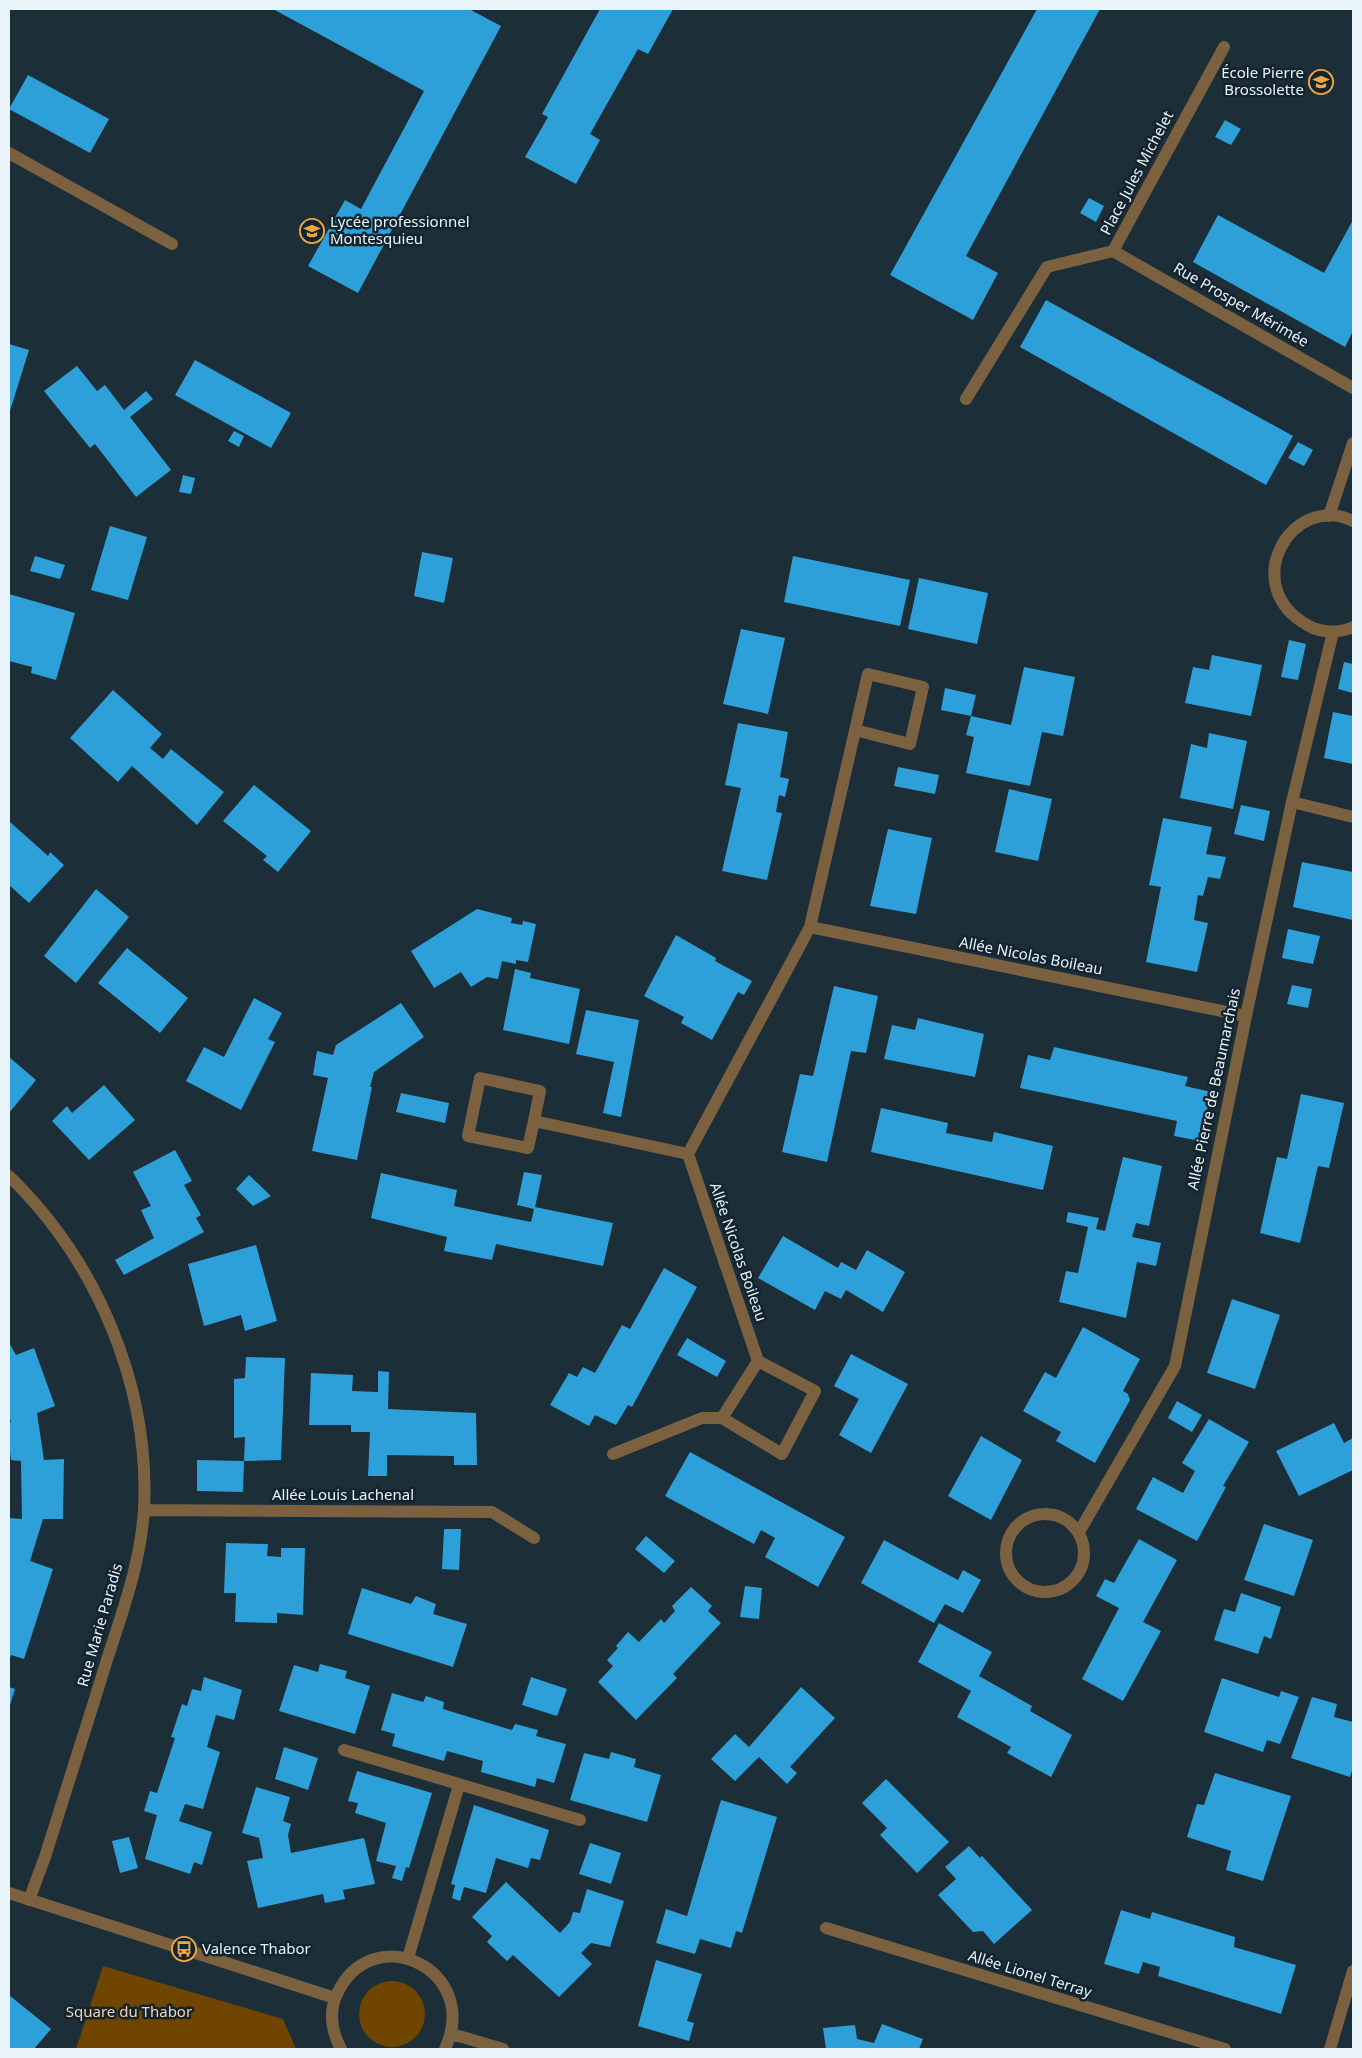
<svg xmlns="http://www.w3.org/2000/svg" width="1362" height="2058" viewBox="0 0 1362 2058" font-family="'Noto Sans',sans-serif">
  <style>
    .green { fill: #6f4500 }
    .building { fill: #2da0d9 }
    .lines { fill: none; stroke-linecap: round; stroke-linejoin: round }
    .service { stroke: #7c6141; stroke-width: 12 }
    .minor { stroke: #7c6141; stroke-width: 12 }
    .labels { text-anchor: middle; stroke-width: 5; stroke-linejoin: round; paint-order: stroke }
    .poi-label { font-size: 15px; fill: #e8f3fa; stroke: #13242e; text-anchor: start }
    .street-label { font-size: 15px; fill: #e8f3fa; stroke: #13242e }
    .park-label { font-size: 15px; fill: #f5d3ac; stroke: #13242e }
  </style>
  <rect width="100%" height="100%" fill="#1c2e38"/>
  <!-- green -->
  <path class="green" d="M103,1966L283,2019L296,2049H76Z
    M359 2014a33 33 0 1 1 66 0a33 33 0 1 1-66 0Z"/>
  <!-- building -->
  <path class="building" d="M273,9H469L501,26L358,293L308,266L345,200L361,209L424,91Z
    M600,9H673L648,54L638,49L590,134L600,140L576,184L525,157L548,117L542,114Z
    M1037,9H1100L966,256L998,273L973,320L890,275Z
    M28,75L109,119L90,153L9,109Z
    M1225,120L1241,129L1231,145L1215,137Z
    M1089,198L1104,206L1096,222L1080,213Z
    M1218,215L1324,273L1353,220V331L1345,347L1193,262Z
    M1046,300L1293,436L1266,485L1020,347Z
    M9,344L29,350L9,414Z
    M195,360L291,413L271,448L175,395Z
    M77,366L97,391L105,385L124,410L146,391L153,399L130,417L171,470L136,497L95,444L90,448L44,391Z
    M234,431L244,436L239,447L228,441Z
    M1298,442L1313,450L1304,466L1288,458Z
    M183,475L195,478L191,494L179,492Z
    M110,526L147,537L128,600L91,590Z
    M422,552L453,558L444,603L414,596Z
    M35,556L65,565L60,579L30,571Z
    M793,556L910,580L900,626L784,602Z
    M919,578L988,593L977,644L908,629Z
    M9,594L75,613L56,680L31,673L32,667L9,661Z
    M741,629L785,638L768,714L723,704Z
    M1289,640L1306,644L1298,680L1281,677Z
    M1212,655L1262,665L1251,716L1185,703L1193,667L1209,670Z
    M1344,662L1353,664V693L1338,689Z
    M1024,667L1075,677L1063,736L1042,732L1030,786L966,773L974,737L966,735L971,716L941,710L945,688L976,695L971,716L1011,725Z
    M113,690L162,734L150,748L163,759L171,749L224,792L197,825L132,766L118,782L70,738Z
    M1333,712L1353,716V764L1324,758Z
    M738,723L788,732L780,777L789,779L785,797L779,795L776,812L782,813L767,880L722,871L741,788L725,785Z
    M1209,733L1247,741L1233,809L1180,798L1191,744L1207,748Z
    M898,767L939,775L935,794L894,786Z
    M254,785L311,831L278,872L263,860L267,856L223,821Z
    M1009,789L1052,799L1038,861L995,852Z
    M1241,805L1270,811L1264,841L1234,834Z
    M1163,818L1212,827L1206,854L1226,857L1220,879L1208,877L1203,896L1198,895L1194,920L1208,923L1197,972L1146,962L1161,887L1149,885Z
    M9,821L48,856L50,852L64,865L29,903L9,885Z
    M888,829L932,838L916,914L870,906Z
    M1302,862L1353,872V920L1293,907Z
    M96,889L129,917L76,983L44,956Z
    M477,909L512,918L511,923L522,925L523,921L536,924L528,962L516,960V964L502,961L498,979L487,977L471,987L461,972L434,988L411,951Z
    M1288,929L1320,936L1313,964L1282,958Z
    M676,935L716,958L715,961L752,981L744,995L738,992L712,1040L681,1023L684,1017L644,996Z
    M127,948L188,998L160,1033L98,983Z
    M515,969L531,973L530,978L580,989L569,1044L503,1030Z
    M1292,985L1312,989L1308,1008L1287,1004Z
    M834,986L878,996L866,1053L851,1051L827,1162L782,1152L800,1074L813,1076Z
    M254,998L282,1013L268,1039L275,1042L241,1110L186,1081L204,1047L224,1057Z
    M401,1003L424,1037L374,1072L370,1087H372L357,1160L312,1151L328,1078L313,1075L317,1051L333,1055L336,1045Z
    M586,1010L639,1020L621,1117L603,1113L614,1062L576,1054Z
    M918,1018L984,1034L975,1077L884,1059L892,1025L915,1030Z
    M1054,1047L1188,1077L1185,1086L1211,1092L1200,1141L1174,1136L1177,1121L1020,1088L1028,1055L1050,1060Z
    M9,1057L36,1080L9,1113Z
    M104,1085L135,1120L89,1160L52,1121L67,1106L72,1113Z
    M401,1093L449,1103L445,1123L396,1112Z
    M1301,1094L1344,1103L1329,1168L1318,1166L1300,1243L1260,1233L1277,1157L1287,1159Z
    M881,1108L948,1123L946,1133L992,1142L994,1132L1053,1146L1043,1190L871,1152Z
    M175,1150L192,1181L184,1185L201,1215L196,1218L204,1232L124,1275L115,1260L154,1238L141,1210L151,1206L133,1172Z
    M1123,1157L1162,1166L1149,1226L1136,1223L1132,1237L1161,1243L1156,1266L1137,1262L1126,1318L1059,1302L1066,1271L1078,1273L1088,1227L1066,1222L1068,1212L1099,1218L1096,1229L1105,1231Z
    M524,1172L542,1175L535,1207L613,1223L603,1266L496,1244L492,1260L444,1251L447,1237L371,1218L381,1173L457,1190L454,1206L531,1222L534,1209L517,1205Z
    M249,1175L271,1196L253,1206L236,1189Z
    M783,1236L838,1268L841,1262L856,1270L867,1250L905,1272L883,1312L846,1290L841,1299L825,1291L815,1310L758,1278Z
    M256,1245L277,1321L245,1331L241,1315L204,1326L188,1264Z
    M664,1268L697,1287L632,1407L628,1405L616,1425L595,1415L589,1426L550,1405L569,1373L577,1377L583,1367L595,1373L622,1325L630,1329Z
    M1232,1299L1280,1315L1255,1389L1207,1373Z
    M1083,1327L1140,1359L1123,1391L1128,1394L1130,1400L1095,1463L1056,1441L1061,1432L1023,1411L1045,1372L1056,1378Z
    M687,1338L726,1361L717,1377L677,1355Z
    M9,1343L16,1355L34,1348L55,1406L37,1413L44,1460L64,1459L63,1519H43L30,1561L53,1569L24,1659L11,1655L9,1661V1518L22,1519L21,1461L11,1460L9,1443V1423L11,1422L9,1416Z
    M851,1354L908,1384L871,1453L839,1435L859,1399L834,1386Z
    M246,1357L285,1358L281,1460L244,1461L245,1437L234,1438V1379L245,1378Z
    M378,1371L389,1372L388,1409L476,1413L477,1465H454V1456L387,1455V1476H368L370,1432H351V1425H309L311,1373L353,1375L352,1391L378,1392Z
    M1177,1401L1202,1415L1192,1432L1168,1418Z
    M1209,1419L1249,1442L1223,1486L1226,1487L1197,1541L1136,1509L1153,1477L1183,1493L1195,1471L1182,1463Z
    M1334,1423L1344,1443L1353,1438V1470L1299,1496L1276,1451Z
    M981,1436L1022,1460L991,1520L948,1496Z
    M690,1452L845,1537L818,1587L765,1557L775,1538L761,1530L754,1544L665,1496Z
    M197,1460L244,1461L243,1492L197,1491Z
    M1264,1524L1313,1540L1294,1596L1244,1580Z
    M444,1529H461L459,1570L442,1569Z
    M646,1536L675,1561L664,1573L635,1549Z
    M1139,1539L1177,1560L1143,1622L1161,1631L1123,1701L1082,1679L1119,1608L1096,1596L1105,1579L1114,1583Z
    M884,1540L958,1580L963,1570L981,1580L963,1613L945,1604L934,1623L861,1583Z
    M226,1543L268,1544L267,1556L281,1557V1548H305L303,1615L277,1613V1623L235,1622L236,1593H224Z
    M745,1586L762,1588L759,1619L740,1617Z
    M691,1587L712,1606L708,1611L721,1623L673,1674L677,1678L636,1720L598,1682L613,1666L607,1660L618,1648L616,1646L628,1632L639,1642L661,1619L664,1623L675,1611L672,1606Z
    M362,1588L411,1604L416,1596L436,1604L433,1614L467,1624L453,1667L348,1634Z
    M1241,1593L1281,1607L1271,1639L1264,1636L1258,1654L1214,1640L1224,1609L1235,1612Z
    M939,1623L992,1652L979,1676L1032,1706L1030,1711L1072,1735L1051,1777L1007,1753L1011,1747L957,1717L971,1691L918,1662Z
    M320,1664L347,1671L345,1678L370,1686L355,1734L279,1711L294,1665L318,1672Z
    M204,1677L242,1690L234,1720L216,1715L207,1747L220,1752L203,1809L185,1804L179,1821L212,1832L202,1865L194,1862L190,1874L145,1859L157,1815L144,1811L150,1791L157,1793L175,1738L171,1737L182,1704L187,1706L192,1689L201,1691Z
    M531,1677L567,1689L557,1716L522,1705Z
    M1222,1678L1279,1697L1281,1691L1299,1697L1280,1744L1267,1740L1263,1752L1204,1732Z
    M9,1687L15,1689L9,1708Z
    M801,1687L835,1718L790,1767L797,1773L787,1784L759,1757L735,1781L711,1759L735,1734L749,1747Z
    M392,1693L423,1702L426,1696L444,1702L443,1709L512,1730L515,1724L538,1730L536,1736L566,1744L554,1783L537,1778L535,1787L481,1772L483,1761L447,1751L444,1761L392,1746L395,1734L381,1730Z
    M1312,1697L1337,1704L1334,1717L1353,1722V1767L1350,1777L1291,1758Z
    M284,1747L318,1758L308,1790L275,1779Z
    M611,1752L636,1759L634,1767L661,1775L647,1822L570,1800L584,1753L609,1759Z
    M357,1771L432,1793L409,1868L406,1867L402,1881L392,1878L396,1866L376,1861L386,1823L355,1813L358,1803L348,1801Z
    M1215,1773L1291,1796L1263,1881L1226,1870L1231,1851L1187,1837L1197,1804L1204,1805Z
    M886,1779L949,1842L917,1873L880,1835L887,1828L862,1803Z
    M256,1787L290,1797L283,1821L291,1824L288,1835L291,1853L364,1838L375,1884L343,1890L345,1899L325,1903L323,1894L258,1908L247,1861L263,1858L259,1838L242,1833Z
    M721,1800L777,1817L742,1933L736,1931L731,1948L700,1939L695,1954L656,1943L666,1909L687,1916Z
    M474,1805L549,1830L540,1860L531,1858L528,1868L496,1858L486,1893L464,1887L460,1901L452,1898L455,1885L451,1884Z
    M129,1837L138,1868L120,1873L112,1841Z
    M590,1843L621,1853L611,1884L579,1874Z
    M969,1846L980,1858L982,1856L1032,1910L994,1944L983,1931L973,1932L938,1895L956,1879L945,1867Z
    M506,1882L560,1933L570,1922L573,1912L580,1913L587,1889L624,1901L610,1947L591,1943L581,1953L592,1964L559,1997L513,1955L507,1961L487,1942L492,1936L472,1917Z
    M1121,1910L1150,1919L1152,1912L1235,1937L1234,1947L1296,1965L1281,2014L1158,1976L1160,1967L1143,1962L1139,1974L1104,1964Z
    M656,1960L702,1974L687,2021L694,2023L689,2041L638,2026Z
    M9,1995L51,2029L34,2049H9Z
    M882,2024L923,2039L919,2049H826L823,2028L855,2025L857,2039L874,2043Z"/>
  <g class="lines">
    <!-- service -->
    <path class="service" d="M9,153L172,244
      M1113,251L1353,388
      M966,399L1047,267L1113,251L1224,47
      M1292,802L1353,817"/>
    <!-- minor -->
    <path class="minor" d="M1329,516L1353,443
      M1353,521C1292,491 1236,587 1309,626C1321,633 1341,633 1353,627
      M810,927L1246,1016
      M534,1121L540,1091L480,1078L468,1136L528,1148L534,1121L688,1154
      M9,1176C97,1261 150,1386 144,1509C141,1562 122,1613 106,1663C86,1728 65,1793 45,1857L29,1900
      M758,1361L722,1418L782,1454L815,1391L758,1361L688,1154L810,927L868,674L923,687L910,744L855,730
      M613,1454L702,1418H722
      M144,1510L492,1512L534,1538
      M1006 1553a39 39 0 1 1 78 0a39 39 0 1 1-78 0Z
      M1079,1532L1175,1366L1246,1016L1292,802L1333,632
      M344,1750L580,1820
      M9,1893L335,1998
      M826,1928L1225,2049
      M408,1958L459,1785
      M452,2034L503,2049
      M341,2049C332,2032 328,2013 337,1994C372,1918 482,1969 445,2049
      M1330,2049L1353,1971"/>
  </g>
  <!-- icons -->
  <defs>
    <symbol id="school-ring" viewBox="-11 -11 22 22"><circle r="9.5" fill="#13242e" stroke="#f1a640" stroke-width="1.5"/><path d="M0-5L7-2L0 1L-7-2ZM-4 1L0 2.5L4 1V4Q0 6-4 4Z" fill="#f1a640"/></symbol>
    <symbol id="bus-ring" viewBox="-11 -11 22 22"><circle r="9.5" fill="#13242e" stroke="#f1a640" stroke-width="1.5"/><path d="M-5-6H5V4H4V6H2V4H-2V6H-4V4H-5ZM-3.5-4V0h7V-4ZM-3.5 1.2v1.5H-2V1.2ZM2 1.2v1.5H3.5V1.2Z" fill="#f1a640"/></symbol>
  </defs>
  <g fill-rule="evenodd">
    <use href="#school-ring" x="1307" y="68" width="28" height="28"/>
    <use href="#school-ring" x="298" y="217" width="28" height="28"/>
    <use href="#bus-ring" x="170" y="1935" width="28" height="28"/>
  </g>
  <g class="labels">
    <!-- poi labels -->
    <g class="poi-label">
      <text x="1304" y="78" text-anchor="end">École Pierre<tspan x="1304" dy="17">Brossolette</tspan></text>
      <text x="330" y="227">Lycée professionnel<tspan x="330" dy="17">Montesquieu</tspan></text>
      <text x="202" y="1954">Valence Thabor</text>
    </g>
    <!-- street labels -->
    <g class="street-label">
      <text transform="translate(1137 173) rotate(-62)" y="5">Place Jules Michelet</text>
      <text transform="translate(1241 305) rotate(30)" y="5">Rue Prosper Mérimée</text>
      <text transform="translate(1031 956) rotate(11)" y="5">Allée Nicolas Boileau</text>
      <text transform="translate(1214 1089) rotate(-78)" y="5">Allée Pierre de Beaumarchais</text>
      <text transform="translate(738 1252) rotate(71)" y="5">Allée Nicolas Boileau</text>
      <text x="343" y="1500">Allée Louis Lachenal</text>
      <text transform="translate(100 1625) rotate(-74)" y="5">Rue Marie Paradis</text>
      <text transform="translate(1030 1974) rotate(17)" y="5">Allée Lionel Terray</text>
    </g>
    <!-- park labels -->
    <g class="park-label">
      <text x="129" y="2017">Square du Thabor</text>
    </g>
  </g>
  <!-- border -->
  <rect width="1362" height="2058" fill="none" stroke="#e8f3fa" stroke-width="20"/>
</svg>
